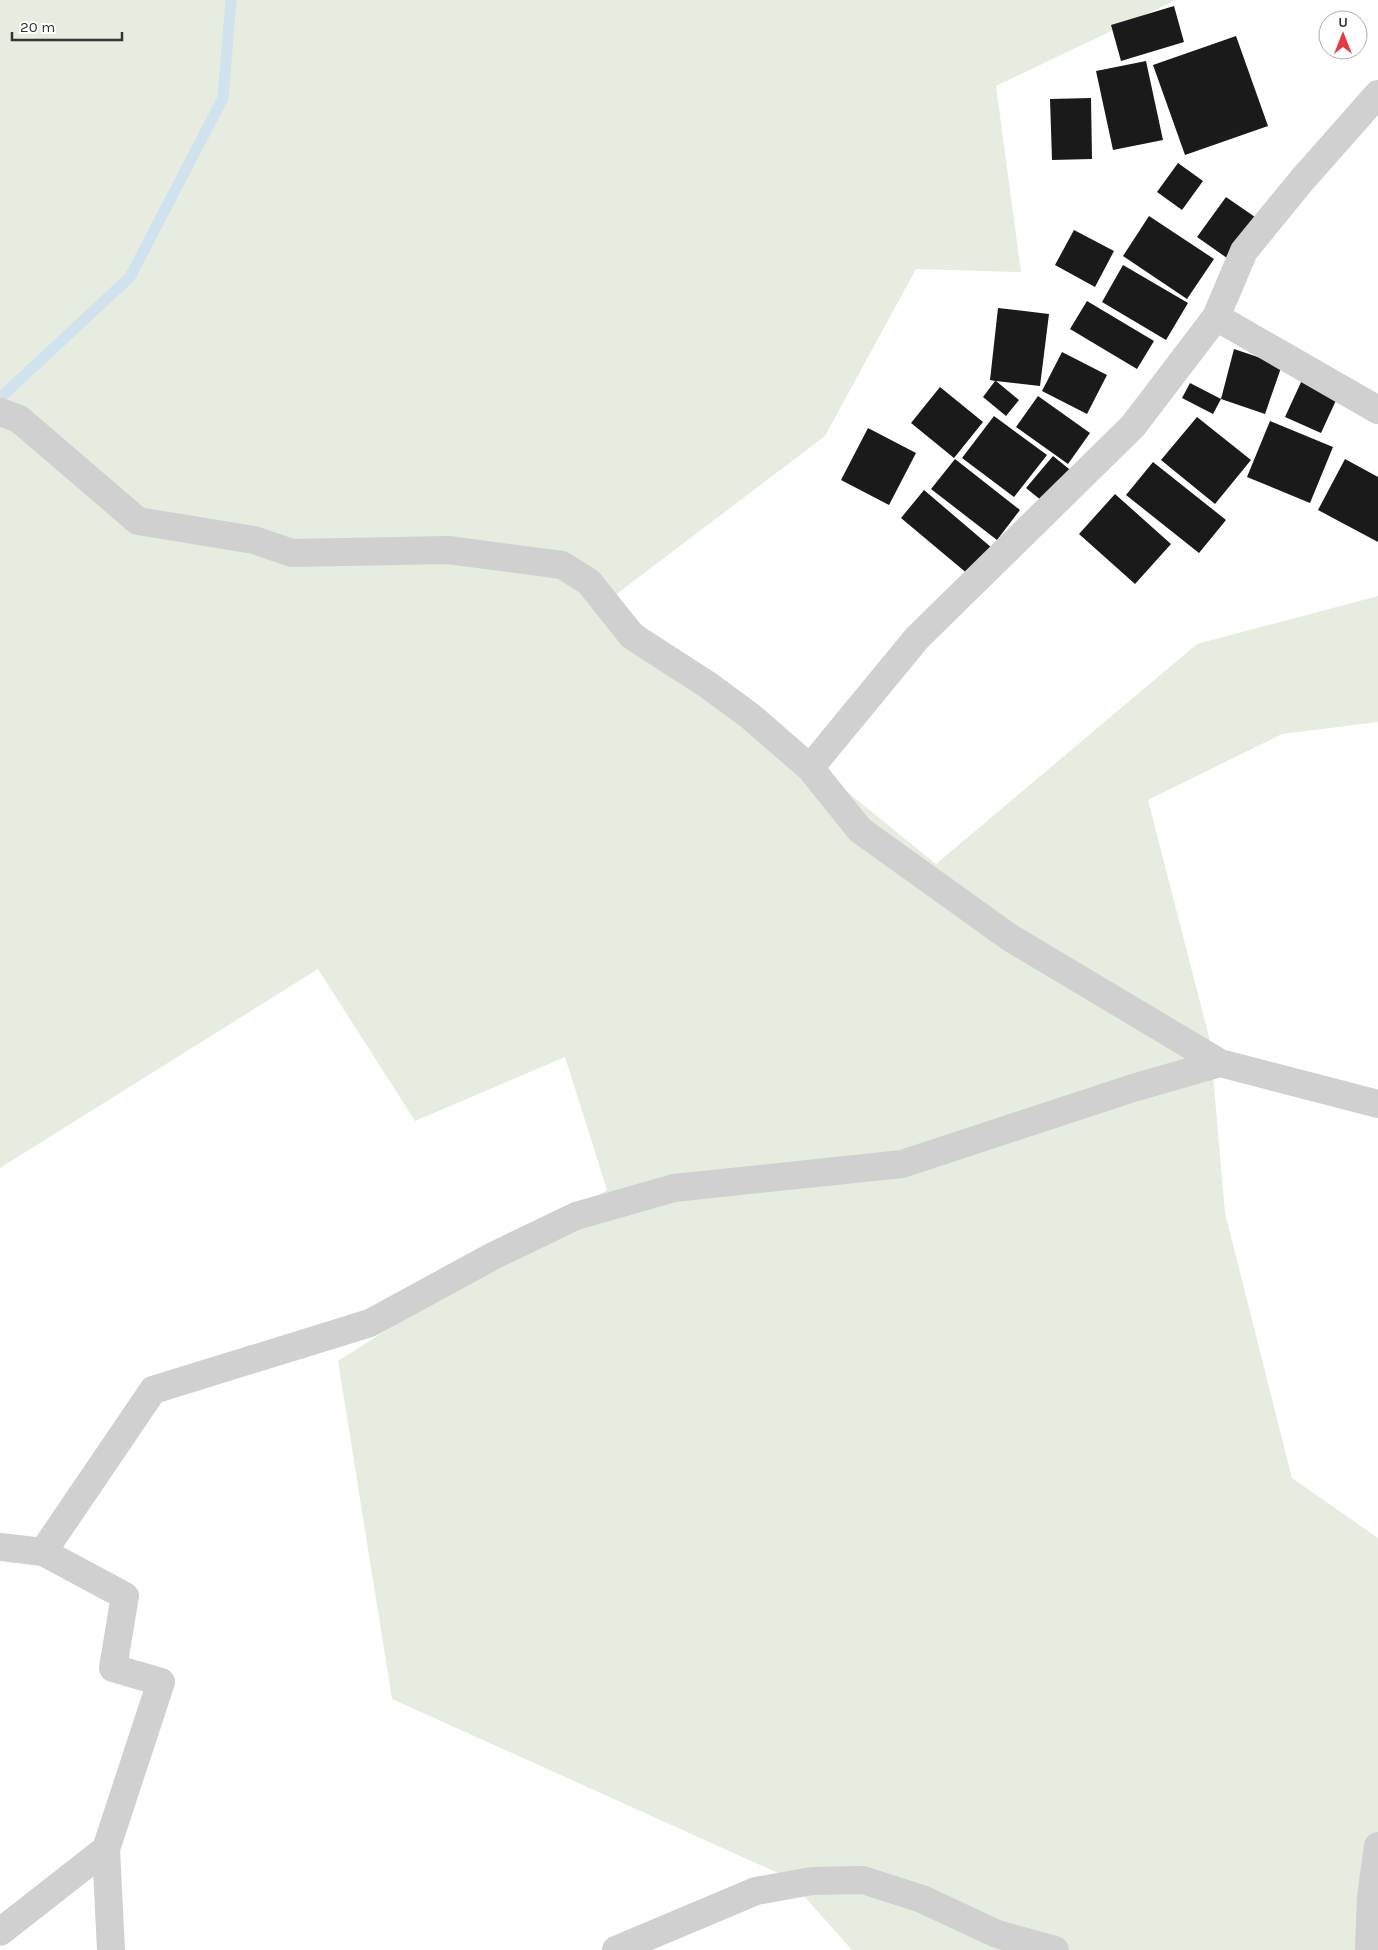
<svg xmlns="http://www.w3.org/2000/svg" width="1378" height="1950" viewBox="0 0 1378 1950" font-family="Karla,sans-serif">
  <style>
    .green { fill: #e6ecdf }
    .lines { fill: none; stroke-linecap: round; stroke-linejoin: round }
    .stream { stroke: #cfe2ee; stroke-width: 11 }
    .building { fill: #1a1a1a }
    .minor { stroke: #d0d0d0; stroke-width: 28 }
  </style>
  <rect width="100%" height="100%" fill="#fff"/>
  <!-- green -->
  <path class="green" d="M0,0H1176L996,86L1021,272L916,269L825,436L610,599L936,864L1197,644L1378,596V722L1282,734L1148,800L1210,1041L1225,1213L1292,1478L1378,1538V1950H852L787,1877L392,1699L338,1361L607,1190L565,1057L415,1121L318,969L0,1168Z"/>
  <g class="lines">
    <!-- stream -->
    <path class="stream" d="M0,398L130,277L223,98L231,0"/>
  </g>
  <!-- building -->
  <path class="building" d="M1174,6L1184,42L1121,61L1111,25Z
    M1236,36L1268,126L1185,155L1153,65Z
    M1146,61L1163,140L1113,150L1096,71Z
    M1091,98L1092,159L1052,160L1050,99Z
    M1178,163L1203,181L1182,210L1157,192Z
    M1226,197L1255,217L1227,258L1197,237Z
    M1149,216L1214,259L1187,299L1123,256Z
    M1074,230L1114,251L1095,287L1055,265Z
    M1123,265L1188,303L1166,340L1102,302Z
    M1087,301L1154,341L1137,369L1070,329Z
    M998,308L1049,314L1040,386L996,381L1019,400L1006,416L983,397L995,381L990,380Z
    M1234,349L1282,365L1265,414L1221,399Z
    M1062,352L1107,375L1087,414L1042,391Z
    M1302,380L1338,396L1321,433L1285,417Z
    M1190,383L1221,399L1213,414L1182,398Z
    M940,387L983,422L954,458L911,423Z
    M1038,396L1090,433L1068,464L1016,427Z
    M994,416L1047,455L1014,497L962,458Z
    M1197,417L1251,460L1215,504L1161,460Z
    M1270,421L1333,447L1310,503L1247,477Z
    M868,428L916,453L889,505L841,480Z
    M1053,456L1074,473L1047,505L1026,488Z
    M955,459L1020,510L997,540L931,489Z
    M1345,459L1378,477V542L1318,510Z
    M1153,462L1226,520L1199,553L1126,495Z
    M924,490L992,548L969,575L901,518Z
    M1115,494L1171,544L1135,584L1079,534Z"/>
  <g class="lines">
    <!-- minor -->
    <path class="minor" d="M1216,317L1378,410
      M0,412L19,419L138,521L254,540L292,553L448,550L562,565L589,582L632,636L708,685L750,716L810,768L860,830L1009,937L1220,1063L1378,1104
      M810,768L917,638L1133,426L1216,317L1244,251L1302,180L1378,94
      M0,1547L43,1552L125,1596L113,1668L161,1682L106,1849L111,1950
      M43,1552L153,1390L370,1323L493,1256L576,1216L674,1188L902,1164L1133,1088L1220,1063
      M0,1932L106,1849
      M616,1950L756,1891L812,1881L863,1880L922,1899L997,1934L1055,1950
      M1369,1950L1371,1897L1378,1846"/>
  </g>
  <!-- north arrow -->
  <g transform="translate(1343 35)"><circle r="24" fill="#ffffff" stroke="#adadad"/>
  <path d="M0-4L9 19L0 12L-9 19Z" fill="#e63946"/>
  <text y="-8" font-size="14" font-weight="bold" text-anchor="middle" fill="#333333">U</text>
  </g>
  <!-- scale -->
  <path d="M12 32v8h110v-8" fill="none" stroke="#333333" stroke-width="2.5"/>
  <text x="20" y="32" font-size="15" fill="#333333" stroke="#ffffff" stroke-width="4" paint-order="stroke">20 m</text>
</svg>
